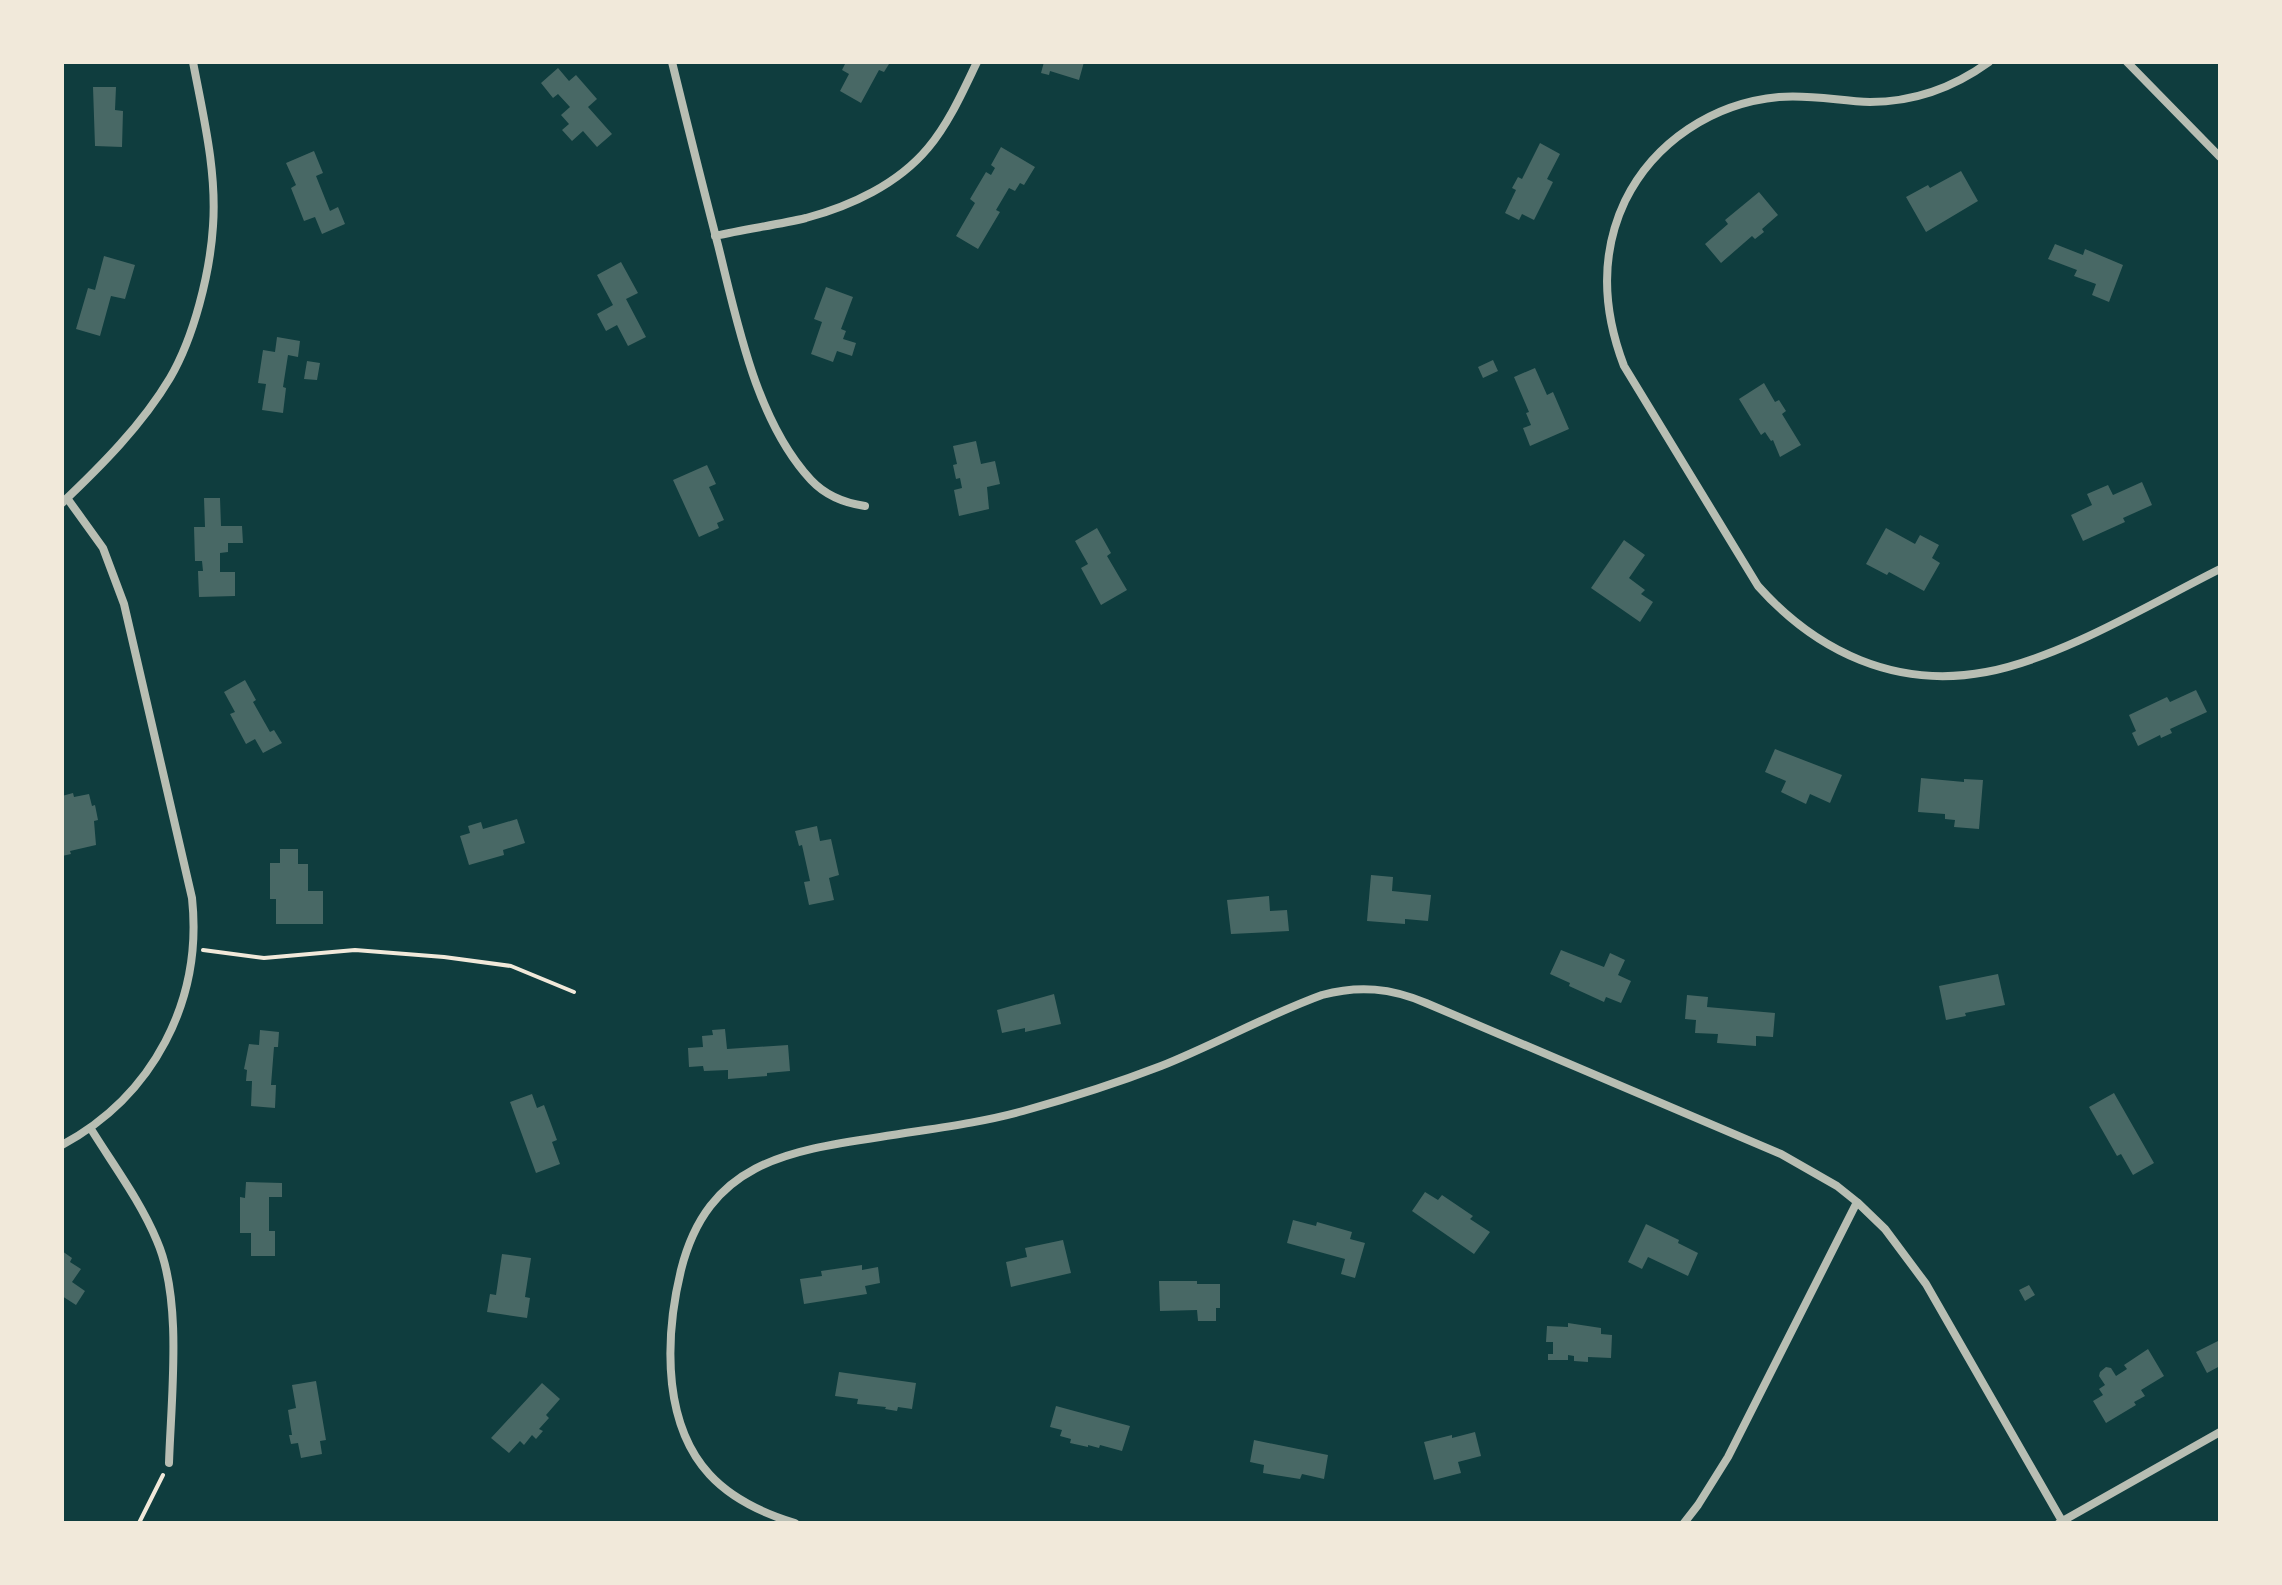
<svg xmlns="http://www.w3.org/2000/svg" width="2282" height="1585" viewBox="0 0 2282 1585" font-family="Rubik,sans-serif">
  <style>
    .building { fill: #486865 }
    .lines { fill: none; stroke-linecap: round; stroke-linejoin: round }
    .path { stroke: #f1e9da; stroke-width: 4 }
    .minor { stroke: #b8beb3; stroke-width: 8 }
  </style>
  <rect width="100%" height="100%" fill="#0f3d3e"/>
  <!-- building -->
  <path class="building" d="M846,62L889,64L884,72L879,70L861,103L840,91L849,74L842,70Z
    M1044,62H1084L1079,80L1050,71L1049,75L1041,73Z
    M558,68L569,81L576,75L597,99L588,107L612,134L597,147L583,131L572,141L562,130L569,124L561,115L570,107L558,94L553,98L541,83Z
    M93,87H116L115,110L123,111L122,147L95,146Z
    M1540,143L1560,154L1547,179L1553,182L1534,220L1522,214L1519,220L1505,213L1516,190L1512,188L1518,177L1522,179Z
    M1001,147L1035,167L1024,185L1020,183L1015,191L1009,188L996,210L1000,212L978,249L956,236L975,203L970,199L986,172L991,175L995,168L991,165Z
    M314,151L323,173L316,176L330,211L338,207L345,224L322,234L315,217L304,221L291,188L296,185L286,163Z
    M1961,171L1978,201L1926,232L1906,197L1928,185L1930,188Z
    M1759,192L1778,215L1762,229L1764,232L1755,239L1752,236L1721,263L1705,244L1728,224L1725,220Z
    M2055,244L2083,255L2085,249L2123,265L2109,302L2092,295L2096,284L2074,276L2077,270L2048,259Z
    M104,256L135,265L125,299L111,296L100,336L76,329L88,288L95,290Z
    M621,262L638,293L626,299L646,337L628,346L617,325L606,331L597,314L613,305L597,275Z
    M826,287L853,297L841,329L846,331L843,339L856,343L852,356L837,351L833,362L811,354L822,322L814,319Z
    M277,337L300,341L298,357L288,355L283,387L286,388L283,413L262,410L266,384L258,383L263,350L275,352Z
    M1493,360L1498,371L1483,378L1478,367Z
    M307,361L320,363L317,380L304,379Z
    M1535,368L1547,395L1553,392L1569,429L1530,446L1523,428L1531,425L1526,413L1529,412L1514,377Z
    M1764,383L1775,402L1779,400L1786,411L1782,414L1801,445L1780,457L1773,440L1771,441L1765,432L1761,435L1739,399Z
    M976,441L981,464L995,461L1000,484L987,487L989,509L959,516L954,490L962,488L960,478L956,479L953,465L957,464L953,446Z
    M707,465L716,484L709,487L724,520L717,523L719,528L699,537L673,480Z
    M2142,482L2152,505L2123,518L2125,522L2083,541L2071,515L2092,505L2087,494L2108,485L2113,495Z
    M204,498H220L221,526H242L243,543H228V552L220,553V572H235V596L199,597L198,571H203L202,561H195L194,527H205Z
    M1097,528L1111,553L1107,556L1127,590L1101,605L1081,568L1088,564L1075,541Z
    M1886,528L1915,544L1920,535L1939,545L1932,558L1940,563L1924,591L1889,572L1887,575L1866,564Z
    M1624,540L1645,555L1629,578L1645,590L1641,594L1653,602L1640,622L1591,588Z
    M245,680L256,700L253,702L270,732L274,730L282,743L263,753L255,739L246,744L230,714L235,712L224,692Z
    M2196,690L2207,712L2170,729L2172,733L2161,738L2160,735L2138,746L2132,733L2136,731L2129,715L2167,697L2170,702Z
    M1775,749L1842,775L1830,803L1810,794L1806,804L1781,792L1786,781L1765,772Z
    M1921,778L1964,782V779L1983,780L1979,829L1954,827L1955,820L1945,819V814L1918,812Z
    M73,793L74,797L89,794L92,806L95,805L98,820L94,821L96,845L70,851L71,854L62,856V796Z
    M517,819L525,843L503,850L504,855L469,865L460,836L470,833L468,826L481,822L483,829Z
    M817,826L820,841L831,839L839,875L829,878L834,900L809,905L804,882L810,881L802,845L799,846L795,831Z
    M280,849H298V864H308V891H323V924H276V899H270V863H280Z
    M1371,875L1393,877L1392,891L1431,895L1428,921L1405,919V924L1367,921Z
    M1269,896L1270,911L1287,910L1289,931L1231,934L1227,900Z
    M1561,950L1604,967L1610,953L1625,960L1618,975L1631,981L1621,1003L1606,997L1604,1002L1569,986L1570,983L1550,974Z
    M1998,974L2005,1005L1965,1013L1966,1016L1946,1020L1939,986Z
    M1054,994L1061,1024L1025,1032V1028L1002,1033L997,1010Z
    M1687,995L1708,997L1707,1007L1775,1013L1773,1037L1756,1036V1046L1717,1043L1718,1034L1695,1033L1696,1020L1685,1019Z
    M725,1029L727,1049L788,1045L790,1071L767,1073V1076L728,1079V1070L704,1071L703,1066L689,1067L688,1048L703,1047L702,1036L713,1035L712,1030Z
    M260,1030L279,1032L278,1047H274L271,1085H276L275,1108L251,1106L252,1081H246L247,1070L244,1069L249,1044L259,1045Z
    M2114,1093L2154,1163L2133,1175L2121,1154L2117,1156L2089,1107Z
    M532,1094L537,1108L544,1105L557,1140L552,1142L560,1164L536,1173L510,1102Z
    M246,1182L282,1183V1197H269V1231H275V1256H251V1233H240V1197L245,1198Z
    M1425,1192L1438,1200L1442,1195L1473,1216L1470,1219L1490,1232L1474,1254L1412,1211Z
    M1293,1220L1316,1226L1317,1222L1352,1232L1350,1239L1365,1243L1355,1278L1341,1274L1345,1259L1287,1243Z
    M1646,1224L1679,1240L1678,1243L1698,1253L1688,1276L1648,1257L1642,1269L1628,1262Z
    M1063,1240L1071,1273L1011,1287L1006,1262L1027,1257L1025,1248Z
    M62,1251L72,1258L70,1262L81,1269L72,1282L85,1291L76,1305L62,1296Z
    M502,1254L531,1258L525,1297L530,1298L527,1318L487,1312L490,1294L496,1295Z
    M862,1265V1270L878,1267L880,1283L865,1286L867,1294L804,1304L800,1279L822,1276L821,1271Z
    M1159,1281H1197V1284H1220V1308H1216V1321H1198L1197,1310L1160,1311Z
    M2029,1285L2035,1295L2025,1301L2019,1290Z
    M1568,1323L1601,1328V1334L1612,1335L1611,1358L1588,1357V1362L1574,1361V1356L1568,1355V1360H1548V1354H1553V1342H1546L1547,1326L1568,1327Z
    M2220,1340V1366L2207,1373L2196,1352Z
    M2148,1349L2164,1376L2141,1390L2145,1396L2134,1402L2136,1405L2106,1423L2093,1401L2103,1395L2099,1389L2105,1385L2099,1376L2100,1372L2106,1367L2111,1368L2116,1376L2127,1369L2124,1365Z
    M839,1372L916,1383L912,1409L898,1407L897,1411L885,1409L886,1407L857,1404L858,1399L835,1396Z
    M316,1381L326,1440L320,1441L322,1454L301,1458L298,1443L291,1444L289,1435H292L288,1410L296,1408L292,1385Z
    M542,1383L560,1399L546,1415L549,1418L539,1429L543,1431L536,1439L532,1435L524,1445L520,1441L509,1453L491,1438Z
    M1056,1406L1130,1426L1122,1451L1100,1445L1099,1448L1088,1445V1447L1070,1443L1071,1439L1060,1436L1062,1430L1050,1427Z
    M1475,1432L1481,1456L1458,1462L1461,1473L1434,1480L1424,1442L1452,1435V1438Z
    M1254,1440L1328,1455L1324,1479L1302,1474L1300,1479L1263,1473L1264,1465L1250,1462Z"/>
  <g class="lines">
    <!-- path -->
    <path class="path" d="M203,950L264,958L355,950L444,957L511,966L574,992
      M139,1523L163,1475"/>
    <!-- minor -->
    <path class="minor" d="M672,62C687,123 702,184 718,245C737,321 756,421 811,480C826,496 844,503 865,506
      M1989,62C1953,88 1914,102 1870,102C1840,101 1809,94 1779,97C1713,103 1654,142 1625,201C1599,256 1603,311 1624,366L1758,586C1817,652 1896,689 1986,672C2061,658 2150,604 2220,569
      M2127,62L2220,157
      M715,236C745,229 777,225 806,218C851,206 898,184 928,148C949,123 963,91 977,62
      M62,503C101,466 142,425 170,378C194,337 210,273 213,226C217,171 203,115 193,62
      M91,1129C114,1166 141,1202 157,1241C183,1301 171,1398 169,1463
      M62,1145C153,1096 203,1001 192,898L124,604L103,548L67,498
      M795,1523C722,1501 681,1462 672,1384C668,1347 672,1307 681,1270C708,1163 786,1151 880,1137C928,1129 976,1124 1023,1111C1070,1098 1117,1083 1161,1066C1216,1044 1267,1015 1322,995C1359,985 1391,988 1426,1003L1781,1154L1837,1186L1857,1202L1885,1229L1926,1284L2062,1521
      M1684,1523L1698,1505L1728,1457L1857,1202
      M2059,1523L2220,1432"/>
  </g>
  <!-- border -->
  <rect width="2282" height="1585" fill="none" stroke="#f1e9da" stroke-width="128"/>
</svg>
